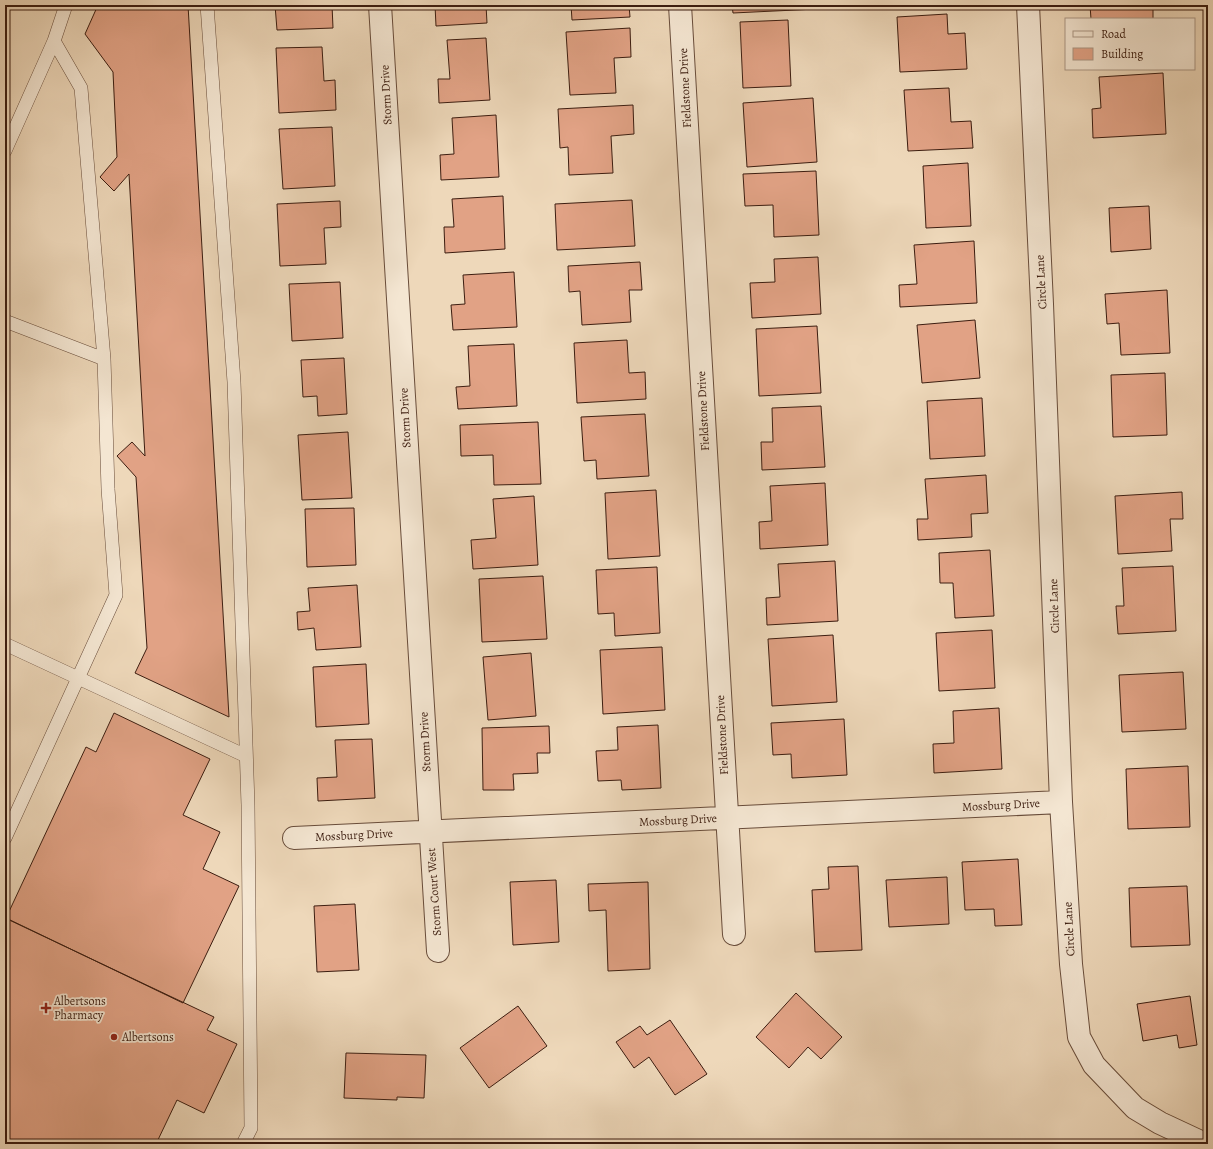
<svg xmlns="http://www.w3.org/2000/svg" width="1213" height="1149" viewBox="0 0 1213 1149" font-family="Alegreya,serif">
  <style>
    .building { fill: #e1a285; stroke: #3c1d10 }
    .lines { fill: none; stroke-linecap: round; stroke-linejoin: round }
    .lane-casing { stroke: #684c3a; stroke-width: 14 }
    .street-casing { stroke: #684c3a; stroke-width: 24 }
    .lane { stroke: #f4e6d2; stroke-width: 13 }
    .street { stroke: #f4e6d2; stroke-width: 22 }
    .poi-dot { fill: #8f2418; stroke: #f4e6d2; stroke-width: 1.5 }
    .labels { text-anchor: middle; stroke-width: 3.5; stroke-linejoin: round; paint-order: stroke }
    .street-label { font-size: 12px; fill: #3c1d10; stroke: #f4e6d2 }
    .poi-label { font-size: 12px; fill: #3c1d10; stroke: #f4e6d2; text-anchor: start }
  </style>
  <rect width="100%" height="100%" fill="#eed8ba"/>
  <filter id="stains"><feTurbulence type="fractalNoise" baseFrequency=".005" numOctaves="4"/><feColorMatrix values="0 0 0 0 .2 0 0 0 0 .09 0 0 0 0 .02 0 0 0 .5 -.17"/></filter>
  <radialGradient id="worn" r=".72"><stop offset=".6" stop-color="#630" stop-opacity="0"/><stop offset="1" stop-color="#630" stop-opacity=".3"/></radialGradient>
  <!-- building -->
  <path class="building" d="M98,5H188L229,717L135,673L147,648L136,477L117,456L132,442L145,456L129,174L114,191L100,177L117,157L113,72L85,34Z
    M275,5H332L333,28L277,30Z
    M435,5H486L487,23L436,26Z
    M571,5H629L630,17L572,20Z
    M732,5H816V9L733,13Z
    M1090,5H1153V19H1091Z
    M947,14L948,34L965,33L967,69L900,72L897,17Z
    M788,20L791,86L743,88L740,22Z
    M630,28L631,57L614,58L616,93L570,95L566,32Z
    M486,38L490,100L439,103L438,79H450L447,40Z
    M322,47L324,81L335,80L336,110L279,113L276,48Z
    M1163,73L1166,134L1093,138L1092,109L1101,108L1099,77Z
    M949,88L951,122L971,121L973,148L908,151L904,90Z
    M813,98L817,162L747,167L743,103Z
    M633,105L634,134L611,136L613,173L569,175L568,147L560,148L558,109Z
    M496,115L499,177L441,180L440,155L454,154L452,118Z
    M332,127L335,186L283,189L279,129Z
    M968,163L971,226L926,228L923,166Z
    M816,171L819,235L774,237L773,205L745,206L743,174Z
    M503,196L505,249L445,253L444,227H454L452,199Z
    M632,200L635,246L557,250L555,204Z
    M340,201L341,227L324,228L326,264L280,266L277,204Z
    M1149,206L1151,249L1111,252L1109,208Z
    M974,241L977,303L900,307L899,285L917,284L914,245Z
    M818,257L821,314L752,318L750,283L775,282L774,259Z
    M640,262L642,290H629L631,322L582,325L580,291L569,292L568,266Z
    M514,272L517,327L453,330L451,305L465,304L463,275Z
    M340,282L343,338L292,341L289,284Z
    M1167,290L1170,353L1121,355L1119,323L1107,324L1105,294Z
    M975,320L980,378L922,383L917,325Z
    M817,326L821,393L759,396L756,329Z
    M627,340L629,373L645,372L646,399L577,403L574,343Z
    M514,344L517,406L458,409L456,387L470,386L468,346Z
    M344,358L347,414L318,416L317,396L303,397L301,360Z
    M1165,373L1167,435L1113,437L1111,375Z
    M982,398L985,456L930,459L927,401Z
    M821,406L825,467L762,470L761,442H773L772,408Z
    M645,414L649,476L597,479L596,460L584,461L581,417Z
    M538,422L541,484L494,485L493,455L461,456L460,425Z
    M348,432L352,498L302,500L298,435Z
    M986,475L988,513L971,514L972,537L918,540L917,519H928L925,479Z
    M825,483L828,545L760,549L759,522L772,521L770,486Z
    M656,490L660,556L608,559L605,493Z
    M1182,492L1183,519H1170L1172,551L1118,554L1115,496Z
    M534,496L538,565L473,569L471,540L496,538L493,499Z
    M354,508L356,565L307,567L305,509Z
    M990,550L994,616L955,618L953,583H940L939,553Z
    M835,561L838,621L767,625L766,598L780,597L778,564Z
    M1173,566L1176,631L1118,634L1116,606H1124L1122,568Z
    M657,567L660,633L615,636L614,613L598,614L596,570Z
    M543,576L547,639L482,642L479,579Z
    M357,585L361,647L316,650L314,628L298,630L297,612L310,611L308,588Z
    M992,630L995,688L939,691L936,633Z
    M833,635L837,702L772,706L768,639Z
    M662,647L665,710L603,714L600,650Z
    M531,653L536,716L488,720L483,657Z
    M366,664L369,724L316,727L313,667Z
    M1183,672L1186,729L1122,732L1119,675Z
    M999,708L1002,769L934,773L933,744L954,743L953,711Z
    M114,713L210,759L183,815L220,832L203,869L239,886L183,1003L6,918L86,747L96,752Z
    M844,719L847,775L792,778L791,754L773,755L771,723Z
    M658,725L661,788L622,790L621,780L598,781L596,751L618,750L617,727Z
    M549,726L550,753H537L538,773L513,774L514,790H483L482,728Z
    M372,739L375,798L318,801L317,778L337,777L335,740Z
    M1188,766L1190,827L1128,829L1126,769Z
    M1018,859L1022,925L995,926L994,909L965,910L962,862Z
    M858,866L862,950L815,952L812,890L829,889L828,867Z
    M947,877L949,924L889,927L886,880Z
    M556,880L559,942L513,945L510,882Z
    M648,882L650,969L608,971L606,910L589,911L588,884Z
    M1187,886L1190,945L1131,947L1129,888Z
    M355,904L359,970L317,972L314,906Z
    M5,918L214,1017L207,1030L237,1044L204,1113L177,1100L156,1144H5Z
    M796,993L842,1037L821,1059L808,1047L789,1068L756,1037Z
    M1190,996L1197,1045L1179,1048L1177,1035L1143,1041L1137,1004Z
    M518,1006L547,1046L489,1088L460,1048Z
    M670,1020L707,1074L675,1095L649,1057L634,1068L616,1042L640,1026L647,1035Z
    M346,1053L426,1055L424,1098L397,1097V1100L344,1098Z"/>
  <g class="lines">
    <defs>
      <path id="lane" d="M207,5L234,382L248,805L251,1128L243,1144
        M5,151L54,41
        M5,321L104,359
        M5,644L246,756
        M5,838L116,595L108,489L104,359L81,88L54,41L66,5"/>
      <path id="street" d="M380,5L438,951
        M680,5L734,934
        M1028,5L1042,304L1061,802L1071,964L1079,1037L1094,1065L1135,1108L1160,1123L1205,1144
        M294,838L1061,802"/>
    </defs>
    <!-- lane casing -->
    <use href="#lane" class="lane-casing"/>
    <!-- street casing -->
    <use href="#street" class="street-casing"/>
    <!-- lane -->
    <use href="#lane" class="lane"/>
    <!-- street -->
    <use href="#street" class="street"/>
  </g>
  <!-- markers -->
  <g class="poi-dot">
    <path d="M44 1002h4v4h4v4h-4v4h-4v-4h-4v-4h4z"/>
    <circle cx="114" cy="1037" r="4"/>
  </g>
  <g class="labels">
    <!-- street labels -->
    <g class="street-label">
      <text transform="translate(685 88) rotate(-93)" y="4">Fieldstone Drive</text>
      <text transform="translate(386 95) rotate(-93)" y="4">Storm Drive</text>
      <text transform="translate(1041 282) rotate(-93)" y="4">Circle Lane</text>
      <text transform="translate(703 411) rotate(-93)" y="4">Fieldstone Drive</text>
      <text transform="translate(405 418) rotate(-93)" y="4">Storm Drive</text>
      <text transform="translate(1054 606) rotate(-92)" y="4">Circle Lane</text>
      <text transform="translate(722 735) rotate(-93)" y="4">Fieldstone Drive</text>
      <text transform="translate(425 742) rotate(-93)" y="4">Storm Drive</text>
      <text transform="translate(1001 805) rotate(-3)" y="4">Mossburg Drive</text>
      <text transform="translate(678 820) rotate(-3)" y="4">Mossburg Drive</text>
      <text transform="translate(354 835) rotate(-3)" y="4">Mossburg Drive</text>
      <text transform="translate(434 892) rotate(-94)" y="4">Storm Court West</text>
      <text transform="translate(1069 929) rotate(-93)" y="4">Circle Lane</text>
    </g>
    <!-- poi labels -->
    <g class="poi-label">
      <text x="54" y="1005">Albertsons<tspan x="54" dy="14">Pharmacy</tspan></text>
      <text x="122" y="1041">Albertsons</text>
    </g>
  </g>
  <!-- margin -->
  <rect width="1213" height="1149" fill="none" stroke="#eed8ba" stroke-width="20"/>
  <rect x="6" y="6" width="1201" height="1137" fill="none" stroke="#3c1d10" stroke-width="2"/>
  <rect x="10" y="10" width="1193" height="1129" fill="none" stroke="#3c1d10"/>
  <!-- legend -->
  <rect x="1065" y="18" width="130" height="52" fill="#f4e6d2" stroke="#aa9684"/>
  <rect x="1073" y="31" width="20" height="6" fill="#f4e6d2" stroke="#aa9684"/>
  <text x="1101" y="38" font-size="12" fill="#3c1d10">Road</text>
  <rect x="1073" y="48" width="20" height="12" fill="#e1a285" stroke="#aa9684"/>
  <text x="1101" y="58" font-size="12" fill="#3c1d10">Building</text>
  <rect width="100%" height="100%" filter="url(#stains)"/>
  <rect width="100%" height="100%" fill="url(#worn)"/>
</svg>
